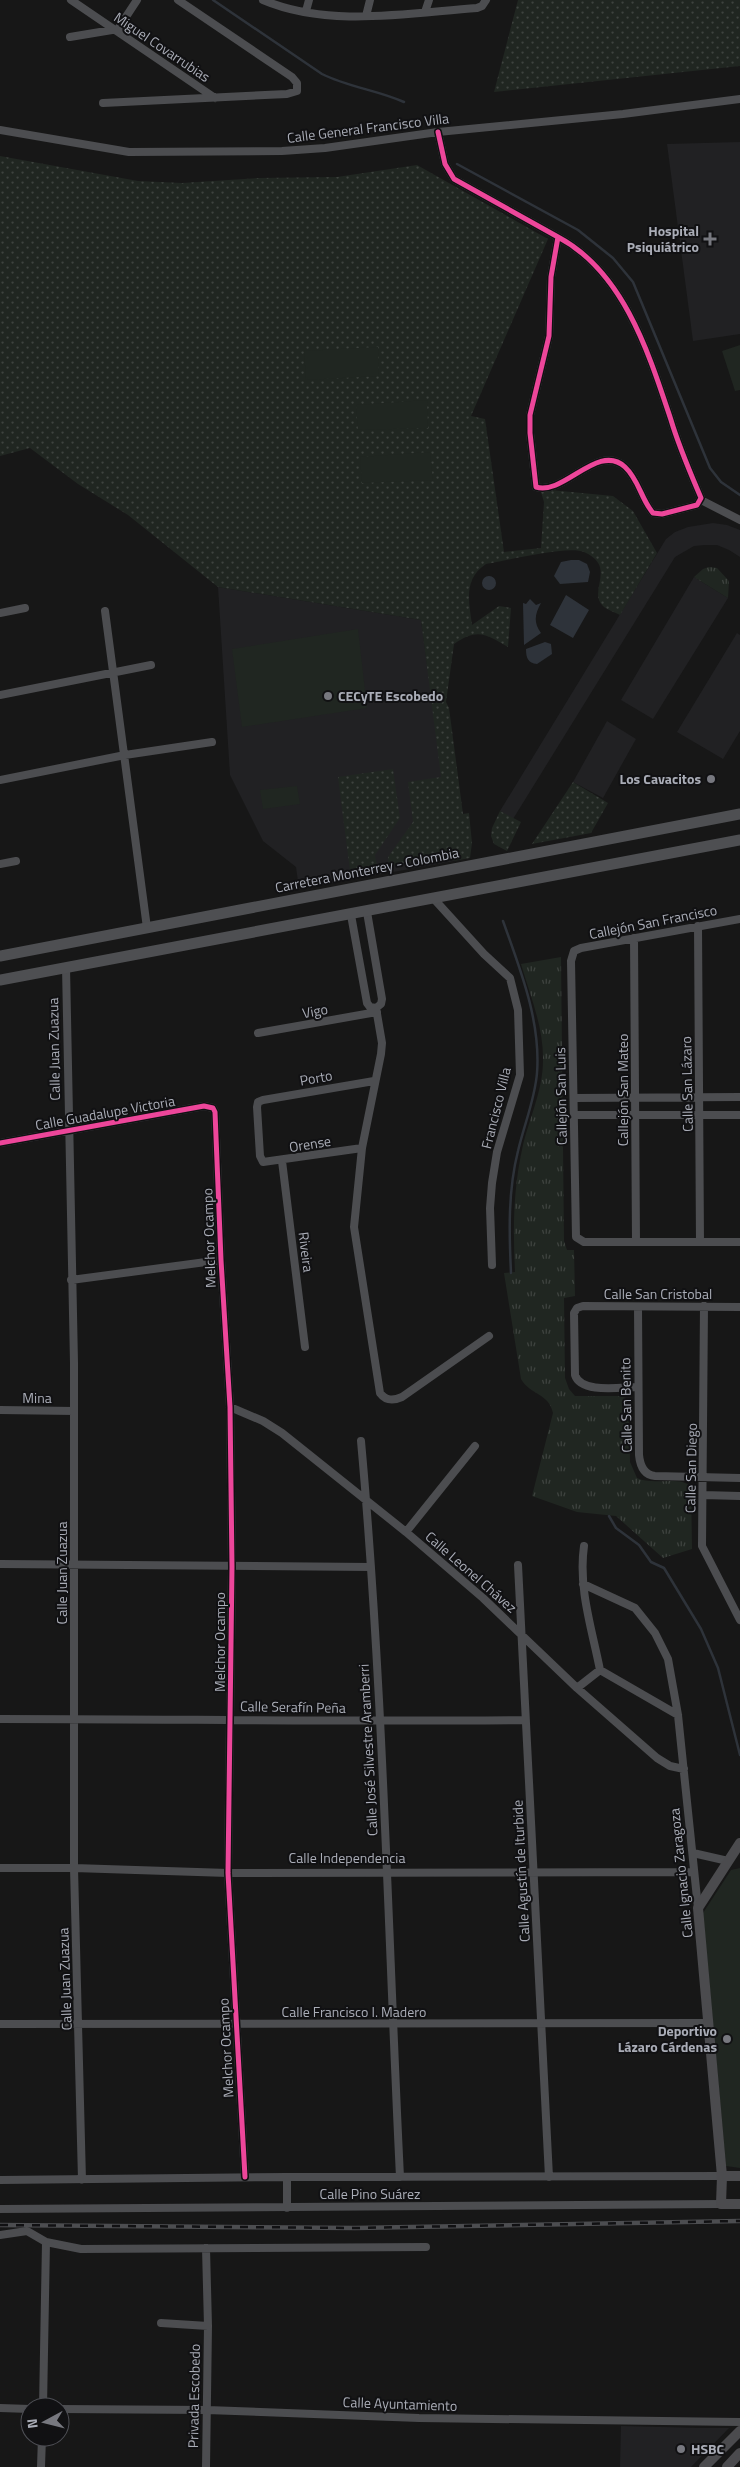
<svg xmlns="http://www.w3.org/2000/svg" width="740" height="2467" viewBox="0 0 740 2467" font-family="'Titillium Web',sans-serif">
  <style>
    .built { fill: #212123 }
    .grass { fill: url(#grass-dots) }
    .park { fill: url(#park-tufts) }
    .pitch { fill: #202621 }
    .water { fill: #2e333a }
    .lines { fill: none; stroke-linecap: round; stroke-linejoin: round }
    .stream { stroke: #2e333a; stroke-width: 2.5 }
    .street { stroke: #4c4d50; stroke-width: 8 }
    .secondary { stroke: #4b4b4e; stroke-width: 10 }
    .primary { stroke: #4e4f52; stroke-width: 11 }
    .rail-casing { stroke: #4c4d50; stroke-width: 4.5 }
    .rail { stroke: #111113; stroke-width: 2.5; stroke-dasharray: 8; stroke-linecap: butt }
    .cycleway-casing { stroke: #111113; stroke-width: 8 }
    .cycleway { stroke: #ed469a; stroke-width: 5 }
    .poi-dot { fill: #77787f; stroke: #111113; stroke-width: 2 }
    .labels { text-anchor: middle; stroke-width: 4; stroke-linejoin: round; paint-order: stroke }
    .street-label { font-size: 14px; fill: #aaadb7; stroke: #111113 }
    .poi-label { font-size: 14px; font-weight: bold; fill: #aaadb7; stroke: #111113; text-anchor: end }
  </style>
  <defs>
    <pattern id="grass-dots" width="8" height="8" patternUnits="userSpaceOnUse" patternTransform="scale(1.25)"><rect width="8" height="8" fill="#202621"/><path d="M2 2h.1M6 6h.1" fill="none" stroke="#3e433f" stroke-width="1.8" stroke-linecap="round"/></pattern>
    <pattern id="park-tufts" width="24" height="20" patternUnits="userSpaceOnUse" patternTransform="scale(1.25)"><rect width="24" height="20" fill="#202621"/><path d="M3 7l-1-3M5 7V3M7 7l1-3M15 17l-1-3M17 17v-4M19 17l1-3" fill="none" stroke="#3e433f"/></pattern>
  </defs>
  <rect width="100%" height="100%" fill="#171717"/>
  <!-- built -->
  <path class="built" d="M740,142V334L693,341L667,144Z
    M713,523L727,525L740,530V557L729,550L717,545H705L694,546L675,557L513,819L500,811L666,539L675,532L688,527Z
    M694,577L728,598L653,719L621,700Z
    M218,587L421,620L454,861L299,889L296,867L263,841L230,775Z
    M737,633L740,635V731L723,759L677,732Z
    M607,721L636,739L603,798L573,782Z
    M621,2426L701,2428H729L691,2467H620Z"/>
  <!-- grass -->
  <path class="grass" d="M518,0H740V66L494,92Z
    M0,156L138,181L182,183L259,178L337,177L417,165L548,239L471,416L485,419L504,552L541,548L544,502L540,489L613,496L633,511L657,553L620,615C615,612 607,610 603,606C587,591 618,567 584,552C568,545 505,561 486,564C463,579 469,602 472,625L499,606L511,608L508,647C485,634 478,628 454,644L446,702L449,708L463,814L469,813L472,843L470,858L454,861L453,853L389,866L388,857L413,822L408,782L441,777L421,620L218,587L128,515L78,484L30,448L0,456Z
    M393,769L400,818L375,855L377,867L350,871L338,777Z
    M573,782L608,803L591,833L532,844Z
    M500,811L521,822L507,851L494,844L491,836L492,828Z"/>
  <!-- park -->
  <path class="park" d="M709,567L717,568L729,581L728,598L694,577L703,569Z
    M561,957L564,1241L567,1250H574L575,1296L564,1298L565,1378L569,1389L575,1396H620L626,1398L629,1406L630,1462L637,1478C653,1486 681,1475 691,1487L692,1549L663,1558L616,1516L577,1512L532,1496L553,1413C549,1393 530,1395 521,1379L504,1273L515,1272C513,1231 513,1191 522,1150C528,1121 543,1091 543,1061C544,1028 530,995 521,964Z"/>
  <!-- pitch -->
  <path class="pitch" d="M740,345V390L735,391L722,351Z
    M378,347L379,376L306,380L304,351Z
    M427,400L428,428L358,430L356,405Z
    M430,452L433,480L362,483L360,457Z
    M358,629L367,708L242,727L232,649Z
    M297,786L300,804L263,809L260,790Z
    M740,1868V2168L726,2166L703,1913L731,1870Z"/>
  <!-- water -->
  <path class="water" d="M571,560H579L587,564L590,572L588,582L560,584L554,576L561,562Z
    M482 583a7 7 0 1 1 14 0a7 7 0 1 1-14 0Z
    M566,595L589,610L573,638L550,625Z
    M530,599L536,605L541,603C535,614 533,622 541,633L524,645L523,603L526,604Z
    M545,642L551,644L552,654L537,664C528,663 526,658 526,649Z"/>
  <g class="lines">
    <!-- stream -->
    <path class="stream" d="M213,0L322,74C348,87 377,90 404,102
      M457,164L578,230L613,258L633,282L710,468L721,482L740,495
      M503,921C520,969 541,1021 537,1073C535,1099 524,1125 518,1151C508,1190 509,1232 511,1273
      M609,1516L616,1528L639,1545L651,1562L664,1568L701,1629L718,1668L740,1755"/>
    <!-- street -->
    <path class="street" d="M71,0L215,98
      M263,0C329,28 408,13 477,8L482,6L486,0
      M306,11L309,0
      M425,12L429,0
      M366,16L370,0
      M70,37L118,29L137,0
      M103,103L287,94L297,91V83L292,77L178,0
      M0,130L129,152L282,151L325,148L438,132L623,114L740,99
      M438,132L445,164L454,179L558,237L551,277L549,336L530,415V433L536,487C564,496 598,442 625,467C639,480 641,499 653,513L662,514L697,505L701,498C690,472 679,447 671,420C649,354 624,272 558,237
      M701,500L740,520
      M105,611L147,928
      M0,613L25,608
      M0,695L151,665
      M0,780L125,755L212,742
      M0,864L16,861
      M434,899L484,954L510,978L518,1010L520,1075L497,1152L492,1183L490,1208L492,1265
      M367,912L382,999L381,1004L376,1008
      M351,915L367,1003L370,1007L376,1008
      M740,919L581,948L574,951L571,961L576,1237L584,1242H740
      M698,926L700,1242
      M634,938L636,1242
      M66,967L74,1363V1868L82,2180
      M376,1008L382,1043L381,1054L362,1148L354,1227L380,1393C386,1401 393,1401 402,1397L489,1336
      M258,1033L377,1012
      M574,1098L740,1097
      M574,1115H740
      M0,1143L204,1106L213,1108L215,1112L221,1260L230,1407L232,1567L228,1873L245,2177
      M362,1148L263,1162L260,1156L257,1107L258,1102L263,1100L374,1081
      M282,1161L305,1347
      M71,1280L221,1260
      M704,1306L702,1546L740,1620
      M638,1307L639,1455C640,1465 644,1475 655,1476L740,1478
      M638,1387C621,1387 581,1394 575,1375L574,1313L577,1308L583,1306L740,1307
      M230,1407L263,1421L282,1433L406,1532L483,1598L577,1688L657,1758L670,1766L684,1769
      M0,1410L74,1411
      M361,1441C383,1685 388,1932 400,2177
      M703,1495L740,1496
      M406,1532L475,1446
      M584,1546C578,1588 592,1629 600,1670
      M0,1564L371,1567
      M518,1565L549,2177
      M583,1584L635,1608L655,1633L668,1659L678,1715L698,1908
      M577,1688L600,1670L678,1715
      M0,1719C175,1719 350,1722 525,1720
      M693,1853L728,1861
      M0,1868H74L228,1873L693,1872
      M0,2024L707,2023
      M0,2180L287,2177L722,2176
      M287,2208V2177
      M0,2209L721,2204
      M0,2235L27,2231L46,2242L81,2249L426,2247
      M161,2323L208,2326
      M43,2407L46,2242
      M0,2408L30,2409
      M60,2409L207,2410L419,2418L740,2422
      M41,2467L42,2437
      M206,2467L208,2326L206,2248"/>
    <!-- secondary -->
    <path class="secondary" d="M740,1843L698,1908L722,2176L721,2204H740
      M722,2176H740
      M704,2467L740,2431
      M727,2467L740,2453"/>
    <!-- primary -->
    <path class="primary" d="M0,956L740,814
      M0,980L740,840"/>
    <defs>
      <path id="rail" d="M0,2225L355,2228L740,2221"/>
    </defs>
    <!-- rail casing -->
    <use href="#rail" class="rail-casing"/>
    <!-- rail -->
    <use href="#rail" class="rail"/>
    <defs>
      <path id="cycleway" d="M438,132L445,164L454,179L558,237L551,277L549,336L530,415V433L536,487C564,496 598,442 625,467C639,480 641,499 653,513L662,514L697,505L701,498C690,472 679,447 671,420C649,354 624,272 558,237
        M0,1143L204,1106L213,1108L215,1112L221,1260L230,1407L232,1567L228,1873L245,2177"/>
    </defs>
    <!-- cycleway casing -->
    <use href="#cycleway" class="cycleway-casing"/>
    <!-- cycleway -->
    <use href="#cycleway" class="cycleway"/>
  </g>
  <!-- markers -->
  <g class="poi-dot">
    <path d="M707.5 231.5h5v5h5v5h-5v5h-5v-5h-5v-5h5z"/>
    <circle cx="328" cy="696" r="5"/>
    <circle cx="711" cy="779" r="5"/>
    <circle cx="727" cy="2039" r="5"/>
    <circle cx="681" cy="2449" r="5"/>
  </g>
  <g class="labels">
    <!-- street labels -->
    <g class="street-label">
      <text transform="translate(162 47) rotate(34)" y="5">Miguel Covarrubias</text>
      <text transform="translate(368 128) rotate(-7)" y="5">Calle General Francisco Villa</text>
      <text transform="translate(367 870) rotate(-11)" y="5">Carretera Monterrey - Colombia</text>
      <text transform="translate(653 922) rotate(-11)" y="5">Callejón San Francisco</text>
      <text transform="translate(315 1011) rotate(-10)" y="5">Vigo</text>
      <text transform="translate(54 1049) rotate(-91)" y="5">Calle Juan Zuazua</text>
      <text transform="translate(316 1078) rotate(-10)" y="5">Porto</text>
      <text transform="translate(687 1084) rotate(-91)" y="5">Calle San Lázaro</text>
      <text transform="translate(623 1090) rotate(-90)" y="5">Callejón San Mateo</text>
      <text transform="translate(561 1096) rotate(-91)" y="5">Callejón San Luis</text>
      <text transform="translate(496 1108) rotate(-76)" y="5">Francisco Villa</text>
      <text transform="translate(105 1113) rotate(-10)" y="5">Calle Guadalupe Victoria</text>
      <text transform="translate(310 1144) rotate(-9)" y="5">Orense</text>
      <text transform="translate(209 1238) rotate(-92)" y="5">Melchor Ocampo</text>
      <text transform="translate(306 1252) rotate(83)" y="5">Riveira</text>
      <text x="658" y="1299">Calle San Cristobal</text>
      <text x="37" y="1403">Mina</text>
      <text transform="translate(626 1405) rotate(-91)" y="5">Calle San Benito</text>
      <text transform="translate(691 1468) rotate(-89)" y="5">Calle San Diego</text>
      <text transform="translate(471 1572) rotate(41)" y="5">Calle Leonel Chávez</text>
      <text transform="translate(62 1573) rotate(-90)" y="5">Calle Juan Zuazua</text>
      <text transform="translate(220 1642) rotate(-90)" y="5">Melchor Ocampo</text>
      <text transform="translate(293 1707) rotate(1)" y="5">Calle Serafín Peña</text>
      <text transform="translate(368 1750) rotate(-93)" y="5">Calle José Silvestre Aramberri</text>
      <text x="347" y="1863">Calle Independencia</text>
      <text transform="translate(521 1871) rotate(-93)" y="5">Calle Agustín de Iturbide</text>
      <text transform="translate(681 1873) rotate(-96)" y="5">Calle Ignacio Zaragoza</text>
      <text transform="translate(65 1979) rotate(-92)" y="5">Calle Juan Zuazua</text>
      <text x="354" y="2017">Calle Francisco I. Madero</text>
      <text transform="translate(226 2048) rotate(-93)" y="5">Melchor Ocampo</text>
      <text x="370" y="2199">Calle Pino Suárez</text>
      <text transform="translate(194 2396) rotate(-89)" y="5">Privada Escobedo</text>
      <text transform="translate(400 2404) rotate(2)" y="5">Calle Ayuntamiento</text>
    </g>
    <!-- poi labels -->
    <g class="poi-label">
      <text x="699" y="236">Hospital<tspan x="699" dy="16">Psiquiátrico</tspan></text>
      <text x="338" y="701" text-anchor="start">CECyTE Escobedo</text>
      <text x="701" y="784">Los Cavacitos</text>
      <text x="717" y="2036">Deportivo<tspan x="717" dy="16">Lázaro Cárdenas</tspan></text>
      <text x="691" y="2454" text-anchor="start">HSBC</text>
    </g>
  </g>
  <!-- north arrow -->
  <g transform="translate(45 2422) rotate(263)"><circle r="24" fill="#111113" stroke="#4e4f55"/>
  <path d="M0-4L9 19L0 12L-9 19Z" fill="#77787f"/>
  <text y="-8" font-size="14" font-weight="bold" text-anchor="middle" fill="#aaadb7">N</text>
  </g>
</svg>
